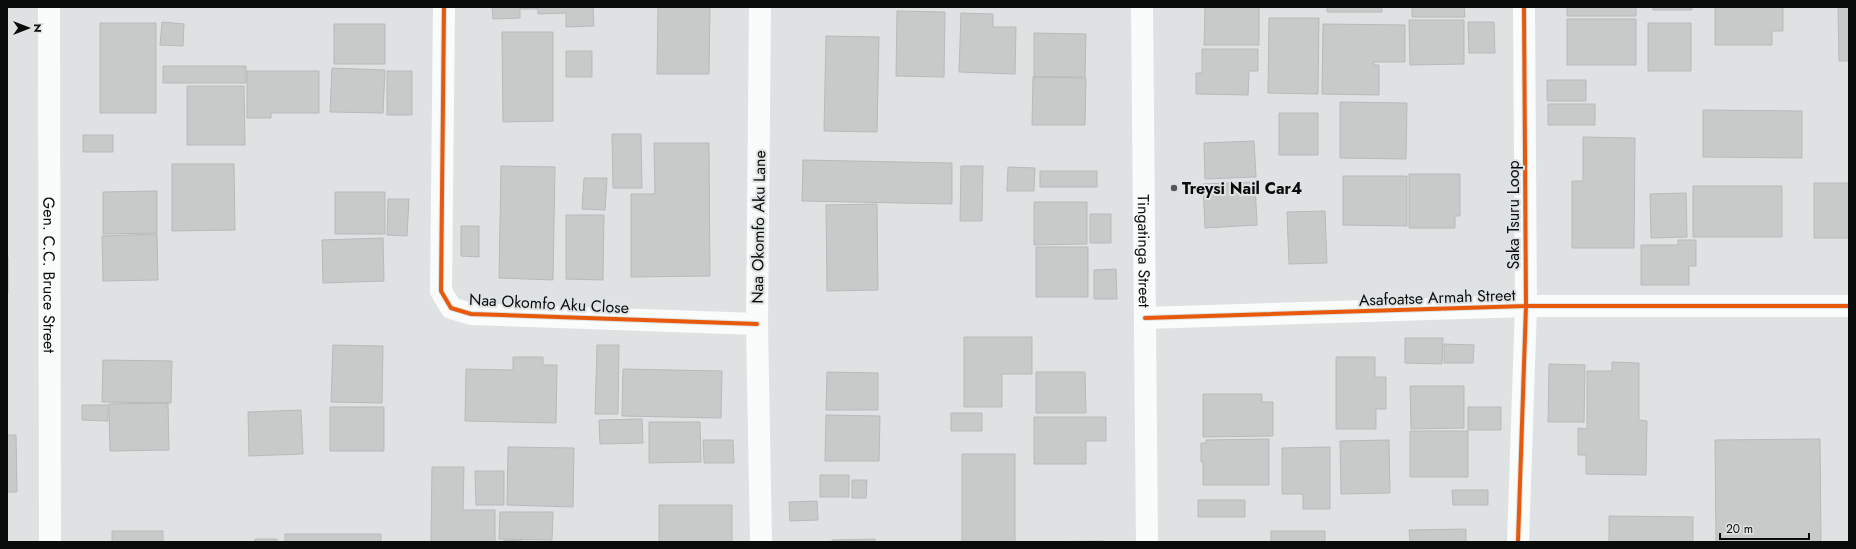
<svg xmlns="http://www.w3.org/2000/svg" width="1856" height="549" viewBox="0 0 1856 549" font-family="Jost,sans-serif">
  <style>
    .building { fill: #c8caca; stroke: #b7baba }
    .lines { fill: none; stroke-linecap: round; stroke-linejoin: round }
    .street { stroke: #fafbfb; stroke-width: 22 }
    .cycleway-casing { stroke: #dee3e3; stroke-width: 6 }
    .cycleway { stroke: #e8590c; stroke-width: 4 }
    .poi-dot { fill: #555757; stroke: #dee3e3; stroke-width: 1.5 }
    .labels { text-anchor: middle; stroke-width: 4; stroke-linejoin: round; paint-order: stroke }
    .poi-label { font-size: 16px; font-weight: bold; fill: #0a0c0c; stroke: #dee3e3; text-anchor: start }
    .street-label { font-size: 16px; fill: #0a0c0c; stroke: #dee3e3 }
  </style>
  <rect width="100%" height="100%" fill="#dfe2e2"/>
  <!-- building -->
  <path class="building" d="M492,7H593L594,26L566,27V13L538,14V9H520V18L493,19Z
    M658,7H710L709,74H657Z
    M1205,7H1259V45H1204Z
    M1327,7H1382V12H1327Z
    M1412,7H1464L1465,17H1412Z
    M1567,7H1636V16H1567Z
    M1653,7H1692V10H1653Z
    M1715,7H1783V31H1772V45H1715Z
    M1838,7H1849V61H1839Z
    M897,11L945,12L944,77L896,76Z
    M961,13L993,14V27H1016L1015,74L959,72Z
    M1269,18H1319L1318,94L1268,93Z
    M1567,19H1636V65H1567Z
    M1409,20H1464V64L1410,65Z
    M162,22L184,24L183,46L160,45Z
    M1468,22H1494L1495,53H1469Z
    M100,23H156V113H100Z
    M1648,23H1691V71H1648Z
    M334,24H385V64H334Z
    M1323,24L1405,25V62H1374V65H1379V95L1322,94Z
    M502,32H553V121L503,122Z
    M1034,33L1086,34L1085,77H1034Z
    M826,36L879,37L877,132L824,131Z
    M1202,49H1258V71H1249L1248,95L1196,94V73H1202Z
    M566,51H592V77H566Z
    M163,66H246V83H163Z
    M332,68L385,70L383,113L330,112Z
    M247,71H319V113H271V118H247Z
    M387,71H412V115H387Z
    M1033,77L1086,78L1085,125H1032Z
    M1547,80H1586V101H1547Z
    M187,86H244L245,145H187Z
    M1340,102L1407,103L1406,159L1340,158Z
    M1548,104H1595V125H1548Z
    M1703,110L1802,111V158L1703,157Z
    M1279,113H1318V155H1279Z
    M612,134H641L642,188H613Z
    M83,135H113V152H83Z
    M1583,137L1635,138L1634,248H1572V181H1583Z
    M1254,141L1256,177L1205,179L1204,143Z
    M654,143H709L710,276L631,277V194H655Z
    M803,160L952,163V204L802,201Z
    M172,164H234L235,230L172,231Z
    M501,166L555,167L553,280L499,278Z
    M961,166H983L982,221H960Z
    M1008,167L1035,168L1034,191H1007Z
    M1040,171H1097V187H1040Z
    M1409,174H1460V216H1455V228H1409Z
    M1343,176H1407V226L1343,225Z
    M584,178H607L605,210L582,209Z
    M1255,182L1257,225L1205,228L1203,184Z
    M1814,183H1849V238H1814Z
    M1693,186H1782V237H1693Z
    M157,191V233L103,234V192Z
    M335,192H385V234H335Z
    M1686,193L1687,237L1651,238L1650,194Z
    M388,199H409L407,236L387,235Z
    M1034,202H1087V244L1034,245Z
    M877,204L878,290L827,291L826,205Z
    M1325,211L1327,263L1289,264L1287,212Z
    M1090,214H1111V243H1090Z
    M566,215H604L603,280L566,279Z
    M461,226H479V257L461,256Z
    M157,234L158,280L103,281L102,236Z
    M383,238L384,281L323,283L322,240Z
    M1678,240H1696V266H1689V285H1641V245H1678Z
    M1036,247H1088V297H1036Z
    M7,257H8V293H7Z
    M1116,269L1117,299H1094V270Z
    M964,337H1032V374H1002V407H964Z
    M1405,338H1443L1442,364L1405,363Z
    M1444,344L1474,345L1473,363H1444Z
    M333,345L383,346L382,403L331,402Z
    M597,345H619L618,414H595Z
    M513,357H543V365H557L556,423L465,421L466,369L513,370Z
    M1336,357H1375V377H1386V409H1376V429H1336Z
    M103,360L172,361L171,403L102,402Z
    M1612,362L1639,363V420L1647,421L1646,475L1586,474V455H1578V428L1587,429V371H1612Z
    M1549,364L1585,365L1584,422H1548Z
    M623,369L722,371L721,418L622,416Z
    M827,372L878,373V410H826Z
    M1036,372H1085L1086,413H1036Z
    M1410,386H1464V428L1411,429Z
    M1203,394H1262V402H1273V436L1203,437Z
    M168,403L169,450L110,451L109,404Z
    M82,405H108V421L82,420Z
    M330,407H384V451H330Z
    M1468,407H1501V430H1468Z
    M301,410L303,454L249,456L248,412Z
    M951,413H982V431H951Z
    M826,415L880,416L879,461H825Z
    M1034,417H1106V441H1086V464H1034Z
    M642,419L643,443L600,444L599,420Z
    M649,422H700L701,462L649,463Z
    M1410,431H1468V477H1410Z
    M7,435H16L17,492H7Z
    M1269,439V485H1203V462H1201V443H1206V440Z
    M1820,439L1821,542H1716L1715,440Z
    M703,440H733L734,463H704Z
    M1389,440L1390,493L1341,494L1340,441Z
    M508,447L574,448L573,507L507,505Z
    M1330,447V509H1303V494H1282V448Z
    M962,454H1015V542H962Z
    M432,467H464L463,510H495V542H431Z
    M475,471H504V505H476Z
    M820,475H849V497H820Z
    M852,480H867L866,498H852Z
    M1452,490H1488V505H1453Z
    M1198,500H1245V517H1198Z
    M817,501L818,520L790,521L789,502Z
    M659,505H732V542H659Z
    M500,512H553L552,540L499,539Z
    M1609,516L1693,517V542H1609Z
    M1466,529V542H1410L1409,530Z
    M112,531H163V542H112Z
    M1271,531H1325V542H1271Z
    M285,534H381V542H285Z
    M255,539H277V542H255Z
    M875,539V542H832V540Z
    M504,540L522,541V542H504Z
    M1104,541V542H1033Z"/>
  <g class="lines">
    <!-- street -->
    <g class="street">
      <path id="s1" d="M49,7L50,542"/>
      <path d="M444,7L441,291L451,308L471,314L757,324"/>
      <path d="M760,7L757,324L761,542"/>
      <path id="s2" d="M1142,7L1147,542"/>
      <path d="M1145,318L1526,306H1849"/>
      <path d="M1518,542L1526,306L1524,7"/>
    </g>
    <defs>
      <path id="cycleway" d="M444,7L441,291L451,308L471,314L757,324
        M1145,318L1526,306H1849
        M1518,542L1526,306L1524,7"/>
    </defs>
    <!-- cycleway casing -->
    <use href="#cycleway" class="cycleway-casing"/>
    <!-- cycleway -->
    <use href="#cycleway" class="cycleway"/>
  </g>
  <!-- markers -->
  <circle class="poi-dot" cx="1174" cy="188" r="4"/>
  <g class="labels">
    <!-- poi labels -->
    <g class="poi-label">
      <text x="1182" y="194">Treysi Nail Car4</text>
    </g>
    <!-- street labels -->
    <g class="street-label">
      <text transform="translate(1513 215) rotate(-90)" y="6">Saka Tsuru Loop</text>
      <text transform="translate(758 227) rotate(-89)" y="6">Naa Okomfo Aku Lane</text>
      <text dy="6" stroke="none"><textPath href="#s2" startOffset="244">Tingatinga Street</textPath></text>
      <text dy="6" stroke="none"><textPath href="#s1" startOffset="268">Gen. C.C. Bruce Street</textPath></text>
      <text transform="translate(1437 297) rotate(-2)" y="6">Asafoatse Armah Street</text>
      <text transform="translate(549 303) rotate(3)" y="6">Naa Okomfo Aku Close</text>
    </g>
  </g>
  <!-- border -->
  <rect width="1856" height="549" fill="none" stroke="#0a0c0c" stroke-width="16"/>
  <!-- north arrow -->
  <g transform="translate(28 28) rotate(90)" stroke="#dee3e3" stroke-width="3" paint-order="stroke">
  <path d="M0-3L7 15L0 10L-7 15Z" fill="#0a0c0c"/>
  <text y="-6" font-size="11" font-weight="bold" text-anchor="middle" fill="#0a0c0c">N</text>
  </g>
  <!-- scale -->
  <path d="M1720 533v6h89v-6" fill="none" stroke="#0a0c0c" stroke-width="2"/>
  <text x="1726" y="533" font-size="12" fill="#0a0c0c" stroke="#dee3e3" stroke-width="3" paint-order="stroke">20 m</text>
</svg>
